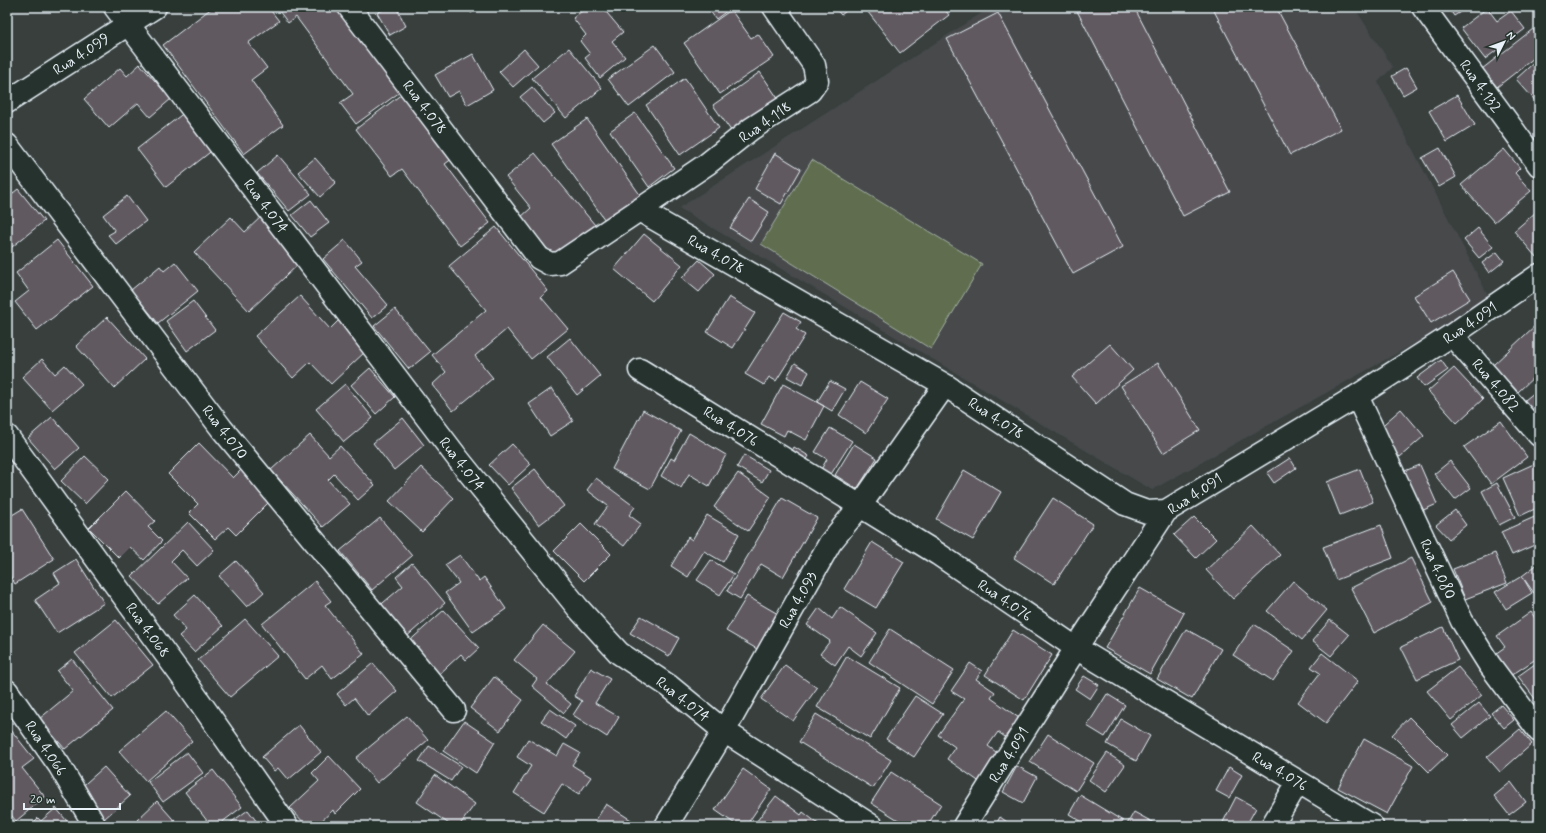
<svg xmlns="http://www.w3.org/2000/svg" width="1546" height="833" viewBox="0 0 1546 833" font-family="Mynerve,sans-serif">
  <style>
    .built { fill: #474a4c }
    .pitch { fill: #606e50; stroke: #a4b0a4 }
    .building { fill: #615a61; stroke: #e8f1f8 }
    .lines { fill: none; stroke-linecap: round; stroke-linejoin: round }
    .minor-casing { stroke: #e8f1f8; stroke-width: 25 }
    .minor { stroke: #26332d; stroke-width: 22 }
    .labels { text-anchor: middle; stroke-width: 4; stroke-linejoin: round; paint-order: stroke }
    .street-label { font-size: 15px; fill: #e8f1f8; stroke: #26332d }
  </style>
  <rect width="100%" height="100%" fill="#383f3d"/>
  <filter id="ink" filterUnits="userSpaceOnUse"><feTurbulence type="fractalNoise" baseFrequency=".025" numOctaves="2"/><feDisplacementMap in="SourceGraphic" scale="8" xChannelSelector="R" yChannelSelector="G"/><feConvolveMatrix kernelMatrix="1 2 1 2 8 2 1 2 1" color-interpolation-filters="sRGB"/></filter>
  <g filter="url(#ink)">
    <!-- built -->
    <path class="built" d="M991,7H1354L1393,67L1378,82L1491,301L1152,490L679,208Z"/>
    <!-- pitch -->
    <path class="pitch" d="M812,160L982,264L931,349L761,244Z"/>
    <!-- building -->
    <path class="building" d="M213,7H248L249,8L268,7L279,21L248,43L267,68L251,80L283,125L244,154L163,45Z
      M276,7H337L400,92L356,124L340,103L353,94L296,17L288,23Z
      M388,7H396L406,26L390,35L377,13Z
      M468,7H481L471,13Z
      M587,7H602L623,32L612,41L625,57L600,78L585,58L590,54L580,41L586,35L573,18Z
      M707,7H732L716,19Z
      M834,7H851L841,15Z
      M864,7H943L949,15L900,53Z
      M1075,7H1134L1230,192L1183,216Z
      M1212,7H1276L1341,129L1290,155Z
      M1448,7H1468L1454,16Z
      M1487,8L1497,21L1511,11L1525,29L1485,59L1461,28Z
      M731,10L751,38L758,34L774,57L720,94L684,43Z
      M998,13L1123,247L1073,274L947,39Z
      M1533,29L1539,37V54L1497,87L1482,69Z
      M655,45L675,72L629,107L608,79Z
      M569,48L602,88L566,118L532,78Z
      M524,49L538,65L513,87L499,72Z
      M473,54L493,90L467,105L459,91L448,97L435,75Z
      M1539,58V105L1516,79Z
      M140,64L171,99L150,117L138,103L109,128L84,99L120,68L127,76Z
      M1406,68L1417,87L1403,95L1392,76Z
      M760,72L781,103L734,135L713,105Z
      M685,78L719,128L680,155L646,105Z
      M532,87L555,113L543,123L520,97Z
      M407,90L456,156L445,164L490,223L460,246L402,169L392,176L356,129Z
      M1457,95L1475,125L1447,142L1429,111Z
      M185,112L214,149L166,187L137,149Z
      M635,113L674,168L649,187L610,131Z
      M587,119L643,199L607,223L551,144Z
      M1440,148L1456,177L1439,187L1422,158Z
      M1504,149L1520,168L1515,173L1531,191L1494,222L1461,185Z
      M535,153L595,225L555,258L521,217L531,208L506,177Z
      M775,153L801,169L781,204L755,189Z
      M278,155L311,194L289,211L257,173Z
      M315,158L336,182L320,197L298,172Z
      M18,189L44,221L7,251V198Z
      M127,196L146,221L116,244L108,235L115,231L103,215Z
      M749,199L769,212L751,241L730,228Z
      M311,200L329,223L310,237L292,215Z
      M1536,212L1539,215V255L1536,257L1514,231Z
      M263,215L304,259L249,311L194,252L231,217L245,232Z
      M496,227L548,291L541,297L568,329L531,359L507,329L475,356L493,378L453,411L432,385L446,372L432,355L486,310L449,266Z
      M1478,228L1493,247L1479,258L1464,240Z
      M644,234L682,265L652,301L614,269Z
      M57,240L93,286L37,330L15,302L29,291L16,273Z
      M345,240L362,261L355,266L388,305L372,318L323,259Z
      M1497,252L1504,261L1489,273L1482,263Z
      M699,260L715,274L699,292L682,278Z
      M175,262L198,291L158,323L131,290L160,266L164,271Z
      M1453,272L1470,299L1431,323L1414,296Z
      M300,296L330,329L339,320L367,350L331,384L310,362L293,378L255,336Z
      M729,297L755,313L733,348L707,332Z
      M193,301L215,330L187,351L166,321Z
      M395,309L430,352L409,369L374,326Z
      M784,312L801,322L796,329L805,335L776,381L769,377L764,385L745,374Z
      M107,317L145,359L114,388L76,346Z
      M1539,322V372L1518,392L1493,365Z
      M570,338L600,376L577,395L547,357Z
      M1110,344L1133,370L1096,404L1072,377Z
      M42,359L55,374L65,365L82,384L52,410L22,377Z
      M1441,360L1448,370L1424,387L1417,378Z
      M795,363L809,372L802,385L787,377Z
      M1158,363L1200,430L1163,453L1121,386Z
      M370,368L395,397L376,414L351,385Z
      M1454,368L1483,399L1457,423L1428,391Z
      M830,381L845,389L832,411L817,402Z
      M860,382L888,399L866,433L839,415Z
      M345,384L373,418L344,442L316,409Z
      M783,384L824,406L806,440L787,430L784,436L761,424Z
      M552,388L573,421L550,436L529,404Z
      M1535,392L1539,397V420L1520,404Z
      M1401,409L1424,436L1400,457L1377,430Z
      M643,410L681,431L650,489L612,469Z
      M52,417L79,448L55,469L28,438Z
      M403,418L424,445L394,470L373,443Z
      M1501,421L1527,457L1491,484L1464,447Z
      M830,428L852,441L828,479L819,473L827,459L815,452Z
      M689,433L726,455L709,486L689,474L681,488L661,476L671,458L674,460Z
      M310,435L329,456L340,446L375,485L358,500L334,474L328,480L350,504L323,527L271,470Z
      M199,443L233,478L242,469L271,500L236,535L228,527L215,539L189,513L198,504L168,474Z
      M512,444L531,464L508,485L489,465Z
      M854,444L877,458L857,489L835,475Z
      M794,447L809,456L802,467L788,459Z
      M744,455L769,470L762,482L737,467Z
      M85,456L109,479L85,504L61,481Z
      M1290,458L1296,468L1274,483L1267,473Z
      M1450,461L1471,488L1455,500L1434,474Z
      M1538,462L1539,465V507L1520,516L1503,478Z
      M1420,465L1437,504L1419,512L1402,472Z
      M421,467L454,498L422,532L389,501Z
      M535,469L564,506L539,525L511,488Z
      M1360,469L1373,502L1340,515L1327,482Z
      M964,470L1001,492L973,540L936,519Z
      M738,473L771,497L748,531L714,507Z
      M596,478L635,507L629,515L641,524L624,546L595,524L608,506L587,490Z
      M1497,483L1515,517L1499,525L1482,491Z
      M126,491L155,521L148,527L162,541L144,560L130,547L119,558L89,528Z
      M782,498L817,518L783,577L761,564L740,599L727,591Z
      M1053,498L1093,524L1054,584L1014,558Z
      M22,509L54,559L15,584L7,571V518Z
      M1455,510L1466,525L1449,539L1436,525Z
      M707,515L739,534L723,562L704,551L688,577L671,566L688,537L692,540Z
      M1539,515V543L1512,555L1501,532Z
      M1194,517L1216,539L1196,558L1174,535Z
      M380,518L412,556L372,590L340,551Z
      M188,522L214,550L197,566L182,550L171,561L187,578L158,604L132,576Z
      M581,524L611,554L584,581L554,551Z
      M1381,525L1393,558L1336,580L1323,547Z
      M1253,526L1280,555L1233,599L1206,570Z
      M872,542L904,562L876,608L844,589Z
      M1495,553L1507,583L1465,599L1453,569Z
      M460,555L479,581L484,577L506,609L473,632L445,593L459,583L445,565Z
      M1411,558L1433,602L1374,633L1351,588Z
      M76,559L104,603L57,633L35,600L60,583L54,573Z
      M711,560L734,574L720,595L697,580Z
      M236,561L264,592L247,607L219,576Z
      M412,563L445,603L404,639L377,608L403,586L396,577Z
      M1539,563V590L1534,593L1522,576Z
      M1522,576L1532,593L1506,609L1495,592Z
      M315,581L331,601L325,605L364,654L332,679L322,665L305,679L262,624Z
      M1293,581L1327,610L1302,640L1267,611Z
      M1140,588L1184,613L1150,674L1105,648Z
      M195,595L223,626L194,652L179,636L186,630L173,615Z
      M747,596L778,614L757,649L726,631Z
      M840,607L877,633L861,656L848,646L835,665L820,654L830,641L807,625L819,608L832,619Z
      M444,610L479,648L466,660L461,654L435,678L405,645Z
      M1531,612L1539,624V657L1510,676L1495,654L1505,647L1497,636Z
      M641,616L679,638L669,656L630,633Z
      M245,619L278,656L230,697L198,660Z
      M116,620L153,665L112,698L75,653Z
      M1330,620L1349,635L1331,656L1312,641Z
      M1254,624L1294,651L1273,681L1233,655Z
      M543,625L575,651L547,684L571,704L564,713L532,686L537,679L514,660Z
      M1443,627L1458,660L1417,679L1401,647Z
      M890,629L954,670L932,704L869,662Z
      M1186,629L1221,649L1192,699L1157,679Z
      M1013,630L1052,655L1024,700L985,675Z
      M1322,653L1358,681L1326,723L1298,702L1320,673L1311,667Z
      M847,656L900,688L870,739L817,707Z
      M72,659L113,710L65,749L39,719L73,691L57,671Z
      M1539,661V704L1518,676Z
      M373,663L397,691L368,716L354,698L346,705L337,694Z
      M970,663L982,671L976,679L995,692L991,698L1019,718L1005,737L998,732L988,746L1000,755L981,783L947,759L955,747L938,735L964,699L951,691Z
      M785,665L817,688L793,721L761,699Z
      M1458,667L1482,695L1451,720L1427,691Z
      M591,668L610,679L595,703L619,717L607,737L573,715L582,701L574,696Z
      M1084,676L1099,685L1090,699L1075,689Z
      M494,677L523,700L500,731L470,708Z
      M1107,694L1125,705L1105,737L1087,726Z
      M915,696L943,714L914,757L886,739Z
      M1479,703L1490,716L1463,738L1452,725Z
      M1501,705L1514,720L1504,728L1491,713Z
      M550,709L575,726L566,739L541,721Z
      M166,711L192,741L146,781L119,751Z
      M816,714L891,760L873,788L799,742Z
      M407,716L428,740L377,783L356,758Z
      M1409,717L1447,755L1429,772L1392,735Z
      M1121,719L1150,736L1136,761L1107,744Z
      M464,721L495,742L476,773L443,751Z
      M299,725L321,752L288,780L278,768L274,771L262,757Z
      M1520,729L1532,744L1500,772L1487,757Z
      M11,730L34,759L22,768L45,797L16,821L7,810V733Z
      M1048,734L1094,763L1076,791L1030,762Z
      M528,739L557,756L564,744L580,753L572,765L591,777L579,794L562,784L544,812L514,793L531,766L517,757Z
      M1364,739L1413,766L1387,814L1338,788Z
      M429,746L461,766L451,781L419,761Z
      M187,752L203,773L163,802L148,782Z
      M1107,753L1125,765L1106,792L1089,780Z
      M329,756L360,789L335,814L333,810L316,826H307L290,808L319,781L312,773Z
      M1017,766L1037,777L1023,803L1003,792Z
      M104,767L130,796L104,819L78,790Z
      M1229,767L1242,775L1229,798L1216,791Z
      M743,769L771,789L746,826H738L715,810Z
      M213,770L242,807L217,826H211L185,792Z
      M891,772L941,804L927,826H908L871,803Z
      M435,775L475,804L459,826H452L417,802Z
      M1511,782L1526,802L1509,815L1494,796Z
      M1080,795L1123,821L1120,826H1089L1069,814Z
      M776,796L801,815L803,812L821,826H753Z
      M1236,797L1256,808L1246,826H1221Z
      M157,801L179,826H142L137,820Z
      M606,804L639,825V826H592Z
      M56,808L71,826H30L38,818L41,821Z
      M248,810L260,826H226Z
      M1134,812L1156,824L1155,826H1126Z
      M1000,817L1013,826H995Z
      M1466,820L1472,826H1460Z"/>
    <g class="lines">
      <defs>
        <path id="minor" d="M115,7L459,460L578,608L619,653L669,686L724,731L872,826
          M349,7L539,258L550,264L560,263L639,210L945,385L1125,504L1147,512L1166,511
          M1423,7L1539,165
          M7,102L155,7
          M7,145L222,429L454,710
          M639,210L707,164L751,129L810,91L817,81L814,65L774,7
          M1452,335L1539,435
          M640,370L938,554L1076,648L1372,826
          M1357,396L1462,621L1489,664L1539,731
          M7,436L183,678L287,826
          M7,691L59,765L95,826
          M666,826L724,731L830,543L860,506L945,385
          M964,826L1076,648L1166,511L1357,396L1452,335L1539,275
          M1272,826L1298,782"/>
      </defs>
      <!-- minor casing -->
      <use href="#minor" class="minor-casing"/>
      <!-- minor -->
      <use href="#minor" class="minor"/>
    </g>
  </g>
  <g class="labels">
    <!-- street labels -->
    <g class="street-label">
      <text transform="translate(81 54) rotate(-33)" y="5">Rua 4.099</text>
      <text transform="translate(1481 86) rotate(54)" y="5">Rua 4.132</text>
      <text transform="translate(425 107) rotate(53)" y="5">Rua 4.078</text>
      <text transform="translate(765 122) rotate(-35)" y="5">Rua 4.118</text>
      <text transform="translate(266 206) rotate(53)" y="5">Rua 4.074</text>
      <text transform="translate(716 254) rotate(30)" y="5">Rua 4.078</text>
      <text transform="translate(1470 323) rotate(-34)" y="5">Rua 4.091</text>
      <text transform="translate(1496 385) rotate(49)" y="5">Rua 4.082</text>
      <text transform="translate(996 418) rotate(33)" y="5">Rua 4.078</text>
      <text transform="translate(731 426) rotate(32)" y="5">Rua 4.076</text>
      <text transform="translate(225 432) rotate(52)" y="5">Rua 4.070</text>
      <text transform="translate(462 464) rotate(52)" y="5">Rua 4.074</text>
      <text transform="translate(1195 494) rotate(-33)" y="5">Rua 4.091</text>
      <text transform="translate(1438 569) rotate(65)" y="5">Rua 4.080</text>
      <text transform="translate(798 600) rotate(-61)" y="5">Rua 4.093</text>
      <text transform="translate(1005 600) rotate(34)" y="5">Rua 4.076</text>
      <text transform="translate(148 630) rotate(54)" y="5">Rua 4.068</text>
      <text transform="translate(683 699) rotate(38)" y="5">Rua 4.074</text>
      <text transform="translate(46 748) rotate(56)" y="5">Rua 4.066</text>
      <text transform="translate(1009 755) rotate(-58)" y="5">Rua 4.091</text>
      <text transform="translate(1280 771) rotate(31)" y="5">Rua 4.076</text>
    </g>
  </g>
  <!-- margin -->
  <rect width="1546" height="833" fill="none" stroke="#26332d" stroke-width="24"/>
  <rect x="12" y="12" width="1522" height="809" fill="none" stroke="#e8f1f8" stroke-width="1.5" filter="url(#ink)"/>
  <!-- north arrow -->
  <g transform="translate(1504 42) rotate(48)" stroke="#26332d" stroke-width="3" paint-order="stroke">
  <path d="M0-3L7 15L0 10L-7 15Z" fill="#e8f1f8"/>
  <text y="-6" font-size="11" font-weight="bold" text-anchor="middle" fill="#e8f1f8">N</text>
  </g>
  <!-- scale -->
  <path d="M24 803v6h96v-6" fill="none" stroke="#e8f1f8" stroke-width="2"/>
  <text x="30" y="803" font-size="12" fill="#e8f1f8" stroke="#26332d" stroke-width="3" paint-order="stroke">20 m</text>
</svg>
